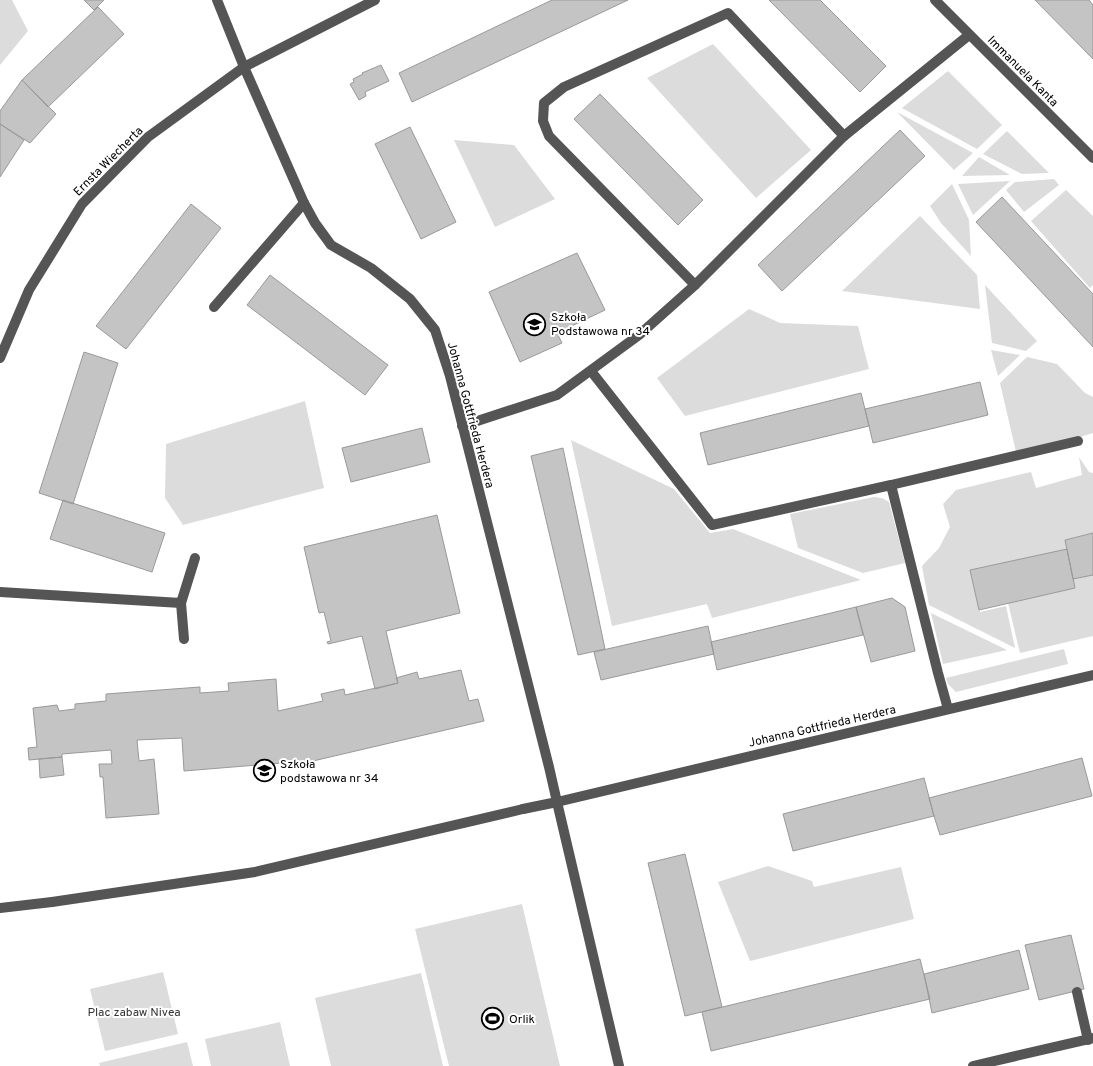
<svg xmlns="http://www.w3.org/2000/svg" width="1093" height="1066" viewBox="0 0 1093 1066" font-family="Overpass,sans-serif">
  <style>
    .green { fill: #dcdcdc }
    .building { fill: #c4c4c4; stroke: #999 }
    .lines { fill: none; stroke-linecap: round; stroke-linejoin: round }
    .service { stroke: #555; stroke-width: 10 }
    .minor { stroke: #555; stroke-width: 10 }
    .labels { text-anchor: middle; stroke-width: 4; stroke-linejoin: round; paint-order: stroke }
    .street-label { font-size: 12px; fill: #000; stroke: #fff }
    .poi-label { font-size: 12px; fill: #000; stroke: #fff; text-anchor: start }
    .park-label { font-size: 12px; fill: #333; stroke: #fff }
  </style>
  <rect width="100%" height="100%" fill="#fff"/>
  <!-- green -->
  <path class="green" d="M0,0H12L28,31L0,65Z
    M713,44L811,150L756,198L647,78Z
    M948,71L1002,125L977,149L902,108Z
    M897,112L973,153L954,170Z
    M1007,131L1049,173L1022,174L983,154Z
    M454,140L514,145L555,199L495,227Z
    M979,157L1010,175L962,176Z
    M1054,179L1059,185L1024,212L1006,190L1015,182Z
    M1010,181L973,215L958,184Z
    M952,184L969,220L971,256L941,223L930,206Z
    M1066,190L1093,216V285L1090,288L1031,221Z
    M920,216L977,275L980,309L842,291Z
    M985,285L1037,341L1026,351L992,343Z
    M749,309L780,323L858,326L869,369L685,416L657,378Z
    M991,350L1020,355L998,376Z
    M1027,357L1057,364L1085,393L1093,397V433L1077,438L1016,452L1000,383Z
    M305,401L324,488L183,525L165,498L166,444Z
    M571,440L674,489L710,533L733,529L861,580L712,618L707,604L612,626Z
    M1079,457L1089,472L1093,473V533L1065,540L1067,549L970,571L980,612L1006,606L1015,648L929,605L922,566L939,548L950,527L943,504L956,490L1031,472L1036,488L1082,475Z
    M874,497L882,498L889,502L905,563L863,573L798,548L790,514Z
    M1093,575V636L1020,653L1008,603L1075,588L1073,579Z
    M931,613L1007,650L943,664Z
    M1064,649L1068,664L956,692L948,684L946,678Z
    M768,866L812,881L814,887L901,867L914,919L750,961L718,882Z
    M522,904L560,1066H449L415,929Z
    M163,972L178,1034L105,1051L90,989Z
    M421,973L443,1066H331L315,998Z
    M280,1022L290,1066H211L205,1039Z
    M187,1042L193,1066H100L99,1063Z"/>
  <!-- building -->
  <path class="building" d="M84,0H104L94,10Z
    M552,0H628L412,102L399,73Z
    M769,0H820L886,66L860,92Z
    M1035,0H1089L1093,5V59Z
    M98,7L124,34L48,107L22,80Z
    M381,65L389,81L365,92L366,96L359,100L350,84L354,82L353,79L363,74L362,73Z
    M22,80L56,114L30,143L0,124V111Z
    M600,94L703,200L678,225L574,119Z
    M0,124L24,140L0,177Z
    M410,127L456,222L421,239L375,144Z
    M900,130L925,156L782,291L758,265Z
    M1002,197L1093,294V347L976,222Z
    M191,204L221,228L126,349L96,326Z
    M577,253L605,310L557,333L562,343L520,362L489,292Z
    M270,275L388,365L365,395L247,305Z
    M84,352L118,363L73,504L39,493Z
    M980,382L988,415L873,443L865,409Z
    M861,393L869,426L708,465L700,433Z
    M422,428L430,462L351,482L342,448Z
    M563,448L605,649L578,655L531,456Z
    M63,500L165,533L152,572L50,539Z
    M437,515L460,613L386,631L398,683L375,689L362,636L328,644L327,642L331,641L324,612L319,613L304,547Z
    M1093,533V575L1073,579L1065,540Z
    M1067,549L1075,588L979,610L970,570Z
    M892,598L905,607L915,651L871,662L856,607Z
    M856,607L863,635L717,670L711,642Z
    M708,626L714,654L601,680L594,652Z
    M461,670L469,701L478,699L484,721L283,768L282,763L184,771L182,738L137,740L139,761L154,759L159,814L106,818L103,777H100L99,764H112L111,750L62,754V757L29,760L28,748L37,747L33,708L57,705L59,711L75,709V704L106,701V694L200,687V693L229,691L228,683L276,679L278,711L323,701L321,694L344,689L345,695L398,683L396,678L417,672L419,679Z
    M62,757L64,775L40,778L39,759Z
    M1082,758L1092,796L940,835L934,816L929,798Z
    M924,778L934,816L793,851L783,814Z
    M685,854L722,1007L685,1016L648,863Z
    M1071,935L1084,989L1039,1000L1025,945Z
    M1019,950L1029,989L932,1013L924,974Z
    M920,959L930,999L711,1051L702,1012Z"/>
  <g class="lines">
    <!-- service -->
    <path class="service" d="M217,0L244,67
      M695,285L549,136L543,121L544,103L564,87L728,13L844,136
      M214,307L304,203
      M591,371L712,525L891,485L938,673L948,709
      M891,485L1078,441
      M0,592L181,603L184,639
      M181,603L195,558
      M52,902L255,872L523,809
      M1077,992L1088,1040"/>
    <!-- minor -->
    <path class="minor" d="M935,0L1093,158
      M244,67L304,203L315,223L331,245L371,268L410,299L435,330L450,376L549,767L557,802L523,809
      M0,358L29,290L82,204L148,137L244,67L375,0
      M462,426L557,395L639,335L695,285L844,136L969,35
      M0,908L52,902
      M619,1066L557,802L1093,675
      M973,1066L1093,1038"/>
  </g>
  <!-- icons -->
  <defs>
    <symbol id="school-ring" viewBox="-11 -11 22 22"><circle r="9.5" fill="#fff" stroke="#000" stroke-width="1.5"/><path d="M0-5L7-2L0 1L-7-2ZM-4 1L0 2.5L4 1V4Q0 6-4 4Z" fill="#000"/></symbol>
    <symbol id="stadium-ring" viewBox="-11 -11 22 22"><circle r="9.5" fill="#fff" stroke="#000" stroke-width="1.5"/><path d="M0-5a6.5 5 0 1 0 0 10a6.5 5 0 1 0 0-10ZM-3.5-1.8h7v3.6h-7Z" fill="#000"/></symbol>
  </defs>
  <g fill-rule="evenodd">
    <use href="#school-ring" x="522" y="312" width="25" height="25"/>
    <use href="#school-ring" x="252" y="758" width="25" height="25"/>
    <use href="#stadium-ring" x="480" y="1006" width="25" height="25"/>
  </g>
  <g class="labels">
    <!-- street labels -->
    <g class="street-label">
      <text transform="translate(1023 71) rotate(45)" y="4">Immanuela Kanta</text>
      <text transform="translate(108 161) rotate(-45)" y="4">Ernsta Wiecherta</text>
      <text transform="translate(471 415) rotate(75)" y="4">Johanna Gottfrieda Herdera</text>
      <text transform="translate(822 726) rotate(-13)" y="4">Johanna Gottfrieda Herdera</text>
    </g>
    <!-- poi labels -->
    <g class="poi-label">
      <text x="551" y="321">Szkoła<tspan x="551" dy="14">Podstawowa nr 34</tspan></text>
      <text x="280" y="768">Szkoła<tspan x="280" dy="14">podstawowa nr 34</tspan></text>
      <text x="509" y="1023">Orlik</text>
    </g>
    <!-- park labels -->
    <g class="park-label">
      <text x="134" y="1016">Plac zabaw Nivea</text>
    </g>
  </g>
</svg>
